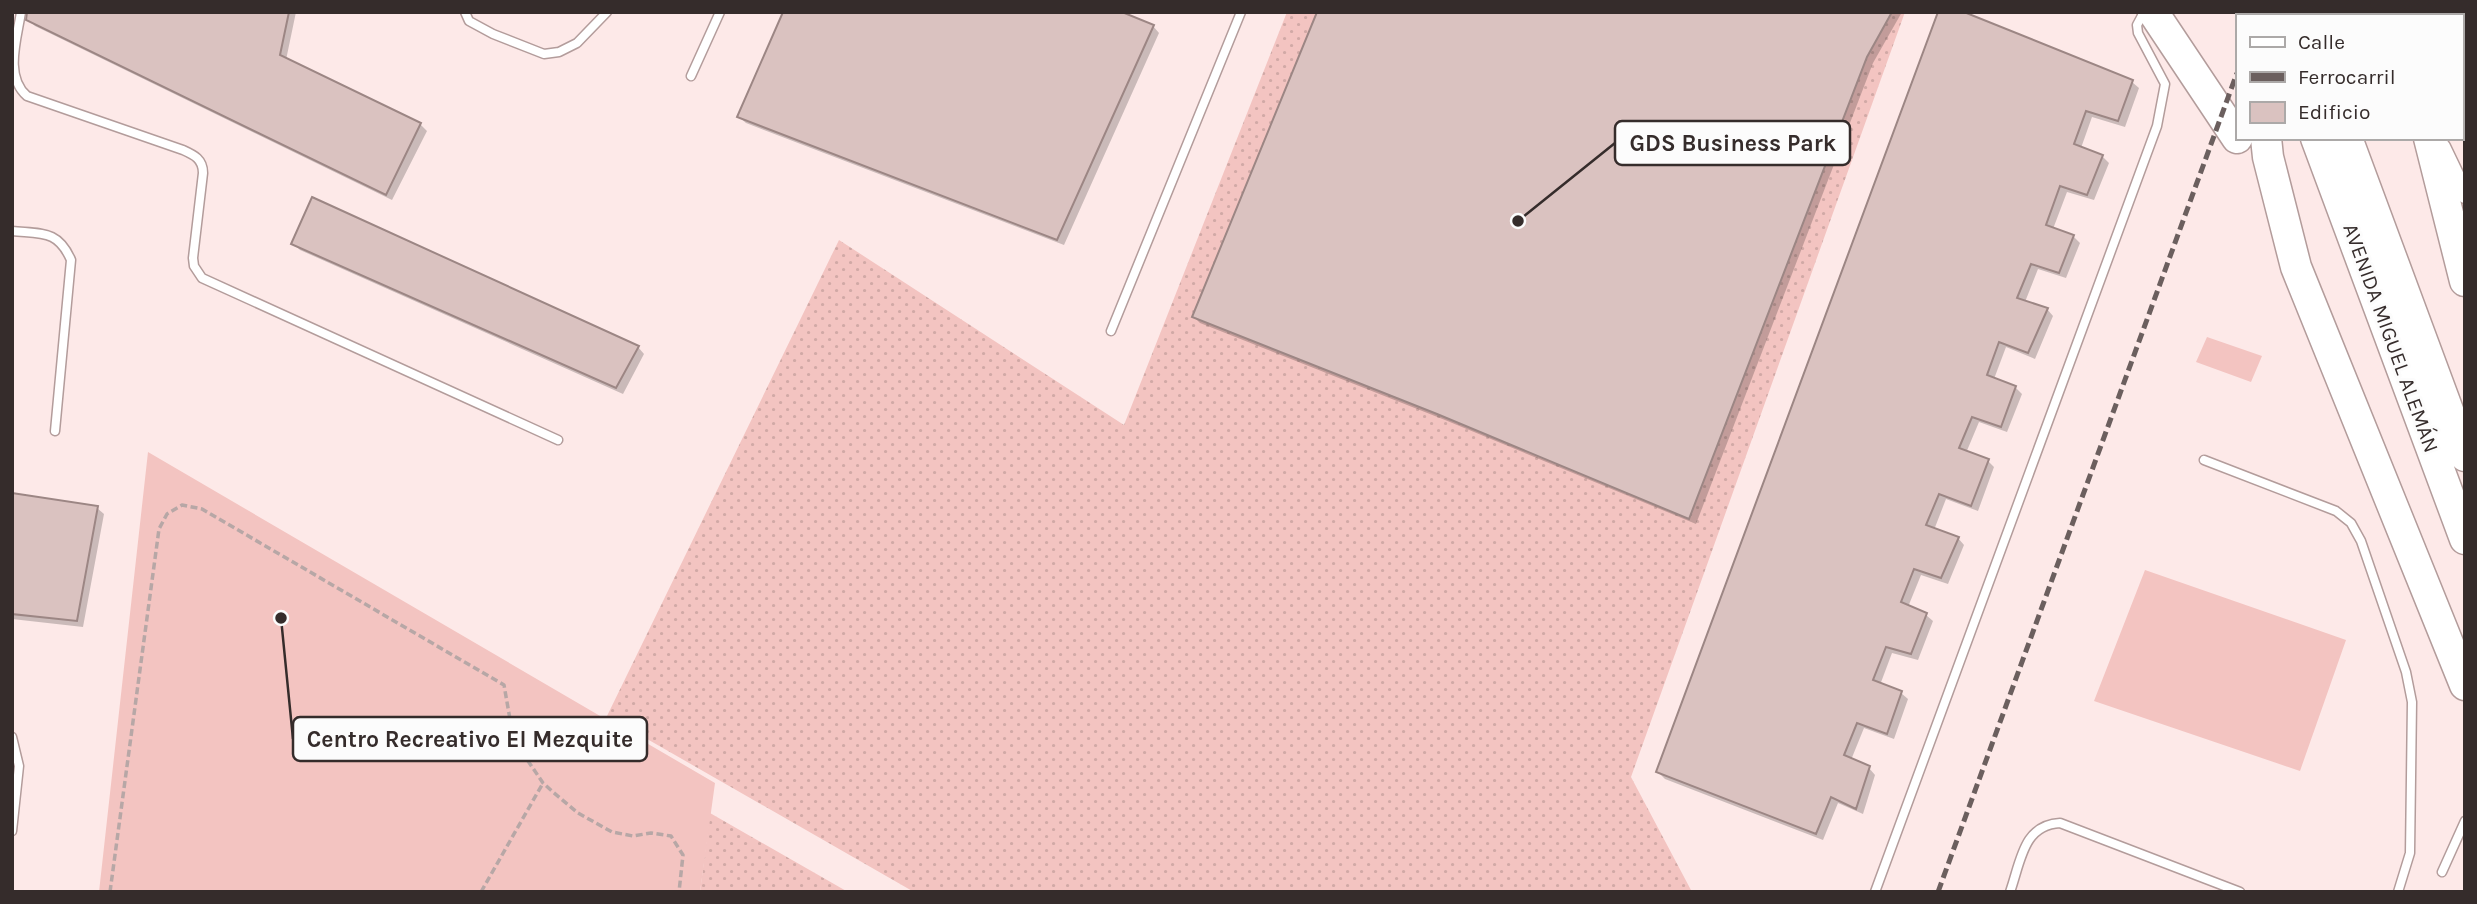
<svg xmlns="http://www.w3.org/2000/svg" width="2477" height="904" viewBox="0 0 2477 904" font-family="Karla,sans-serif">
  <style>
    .grass { fill: url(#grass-dots) }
    .pitch { fill: #f3c4c1 }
    .shadow { fill: #0003 }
    .building { fill: #dac2c0; stroke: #9c8684; stroke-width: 2 }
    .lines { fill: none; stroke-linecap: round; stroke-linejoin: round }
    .lane-casing { stroke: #b39c9b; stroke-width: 11 }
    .street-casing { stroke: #b39c9b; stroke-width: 19 }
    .highway-casing { stroke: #b39c9b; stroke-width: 33 }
    .path { stroke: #b7a7a6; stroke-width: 3.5; stroke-dasharray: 7 3.5; stroke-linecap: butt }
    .lane { stroke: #fff; stroke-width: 8 }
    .street { stroke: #fff; stroke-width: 16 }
    .highway { stroke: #fff; stroke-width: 30 }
    .rail { stroke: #6b5f5e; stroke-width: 5; stroke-dasharray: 10 5; stroke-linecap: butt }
    .labels { text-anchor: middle; stroke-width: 6; stroke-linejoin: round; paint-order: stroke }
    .street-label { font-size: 21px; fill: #352c2b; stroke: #fcfcfc }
    .leader { fill: none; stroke: #352c2b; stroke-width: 2.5 }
    .callout-dot { fill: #352c2b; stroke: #fcfcfc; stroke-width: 2.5 }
    .callout { fill: #fcfcfc; stroke: #352c2b; stroke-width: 2.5 }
    .callout-label { font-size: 23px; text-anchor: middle; font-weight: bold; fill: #352c2b }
  </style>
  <defs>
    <pattern id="grass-dots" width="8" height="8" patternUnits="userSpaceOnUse" patternTransform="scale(1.75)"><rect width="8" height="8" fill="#f3c4c1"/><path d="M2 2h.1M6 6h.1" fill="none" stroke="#d1a9a6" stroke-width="1.8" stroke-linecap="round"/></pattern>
  </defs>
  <rect width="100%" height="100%" fill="#fde9e8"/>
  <!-- grass -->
  <path class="grass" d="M1287,12H1905L1631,777L1692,892H914L607,716L839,240L1124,425Z
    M710,813L848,892H700Z"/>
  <!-- pitch -->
  <path class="pitch" d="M2207,337L2262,356L2251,382L2196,362Z
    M148,452L715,783L700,892H99Z
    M2145,570L2346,640L2300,771L2094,701Z"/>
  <!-- shadow -->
  <path class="shadow" d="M179,12H296L286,60L420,124L427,131L392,200L35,26L28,19Z
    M1319,12H1902L1873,63L1696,524L1445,420L1200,323L1194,317Z
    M1959,12L2132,82L2139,88L2125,127L2092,117L2081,148L2102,156L2109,163L2094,200L2067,192L2053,229L2073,236L2080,243L2066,278L2038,269L2025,302L2047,309L2053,316L2035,359L2006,347L1994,379L2015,387L2022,394L2007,432L1979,422L1966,453L1988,461L1994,467L1978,511L1946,499L1934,530L1958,538L1964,545L1948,584L1921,575L1908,607L1926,615L1933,621L1918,660L1892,653L1880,685L1901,693L1908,699L1894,739L1864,728L1851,760L1869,768L1875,775L1863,814L1838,803L1823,840L1665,779L1658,772Z
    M2445,12H2465V66L2461,57V16H2446Z
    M1153,26L1159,33L1064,245L746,123L739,117Z
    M293,243L638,347L644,354L623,394L300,250Z
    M12,495L97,508L104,514L83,627L12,619Z"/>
  <!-- building -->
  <path class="building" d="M27,12H289L280,55L421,123L386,195L26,20Z
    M783,12H1122L1154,25L1057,240L737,117Z
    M1317,12H1892L1867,57L1689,519L1437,414L1192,317Z
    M1938,12H1964L2133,80L2118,121L2086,111L2074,144L2103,155L2087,195L2060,186L2046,225L2074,235L2059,273L2031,264L2017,298L2048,308L2028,353L1999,342L1987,375L2016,386L2001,427L1972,417L1959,448L1989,459L1971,506L1939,494L1926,525L1959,537L1941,578L1914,569L1901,602L1927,613L1911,654L1886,647L1873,680L1902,691L1887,734L1857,723L1844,755L1870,766L1856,809L1831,797L1816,834L1656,772Z
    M312,197L639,346L616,388L291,244Z
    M12,493L98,506L77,621L12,614Z"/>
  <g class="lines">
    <defs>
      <path id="lane" d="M21,12C17,39 4,76 27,96L183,150C194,155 203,159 203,173L193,258L194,266L202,278L558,440
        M465,12L469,21L493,34L544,54L559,52L577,43L607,12
        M691,76L720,12
        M12,231C42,234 58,230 71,260L55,431
        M1111,331L1241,12
        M2204,460L2336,511L2351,523L2361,541L2406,672L2412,702L2410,853L2398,892
        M12,737L19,766L12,831
        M2442,872L2465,821
        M1875,892L2157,126L2165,84L2138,33L2137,25L2144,12
        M2010,892C2021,861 2023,825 2060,823L2240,892"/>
      <path id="street" d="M2442,147L2465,195"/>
      <path id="highway" d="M2153,12L2237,138
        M2270,12L2271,16
        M2391,12L2392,16
        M2294,16L2295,12
        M2266,138L2268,157L2296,267L2465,685
        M2316,138L2465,539
        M2347,138L2465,456
        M2429,138L2465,281"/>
    </defs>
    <!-- lane casing -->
    <use href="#lane" class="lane-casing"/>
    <!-- street casing -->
    <use href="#street" class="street-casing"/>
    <!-- highway casing -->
    <use href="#highway" class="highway-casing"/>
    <!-- path -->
    <path class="path" d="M110,892L159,529L167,514L182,505L202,509L504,685L511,725L526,758L543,783L553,792L578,813L612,832L633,836L651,833L671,836L683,855L679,892
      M481,892L543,783"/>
    <!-- lane -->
    <use href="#lane" class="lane"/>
    <!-- street -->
    <use href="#street" class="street"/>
    <!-- highway -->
    <use href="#highway" class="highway"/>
    <!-- rail -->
    <path class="rail" d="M2258,16L2260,12
      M1938,892L2237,73"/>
  </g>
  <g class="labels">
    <!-- street labels -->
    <g class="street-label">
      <text transform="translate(2391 338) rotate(70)" y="7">AVENIDA MIGUEL ALEMÁN</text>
    </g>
  </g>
  <!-- callouts -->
  <path class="leader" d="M1518 221L1615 143M281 618L293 739"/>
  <g class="callout-dot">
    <circle cx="1518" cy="221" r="7"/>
    <circle cx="281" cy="618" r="7"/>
  </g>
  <g class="callout">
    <rect x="1615" y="121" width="235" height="44" rx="7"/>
    <rect x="293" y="717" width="354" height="44" rx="7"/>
  </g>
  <g class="callout-label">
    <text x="1733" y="151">GDS Business Park</text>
    <text x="470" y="747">Centro Recreativo El Mezquite</text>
  </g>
  <!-- border -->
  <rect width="2477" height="904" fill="none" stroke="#352c2b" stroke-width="28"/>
  <!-- legend -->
  <rect x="2236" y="14" width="228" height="126" fill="#fcfcfc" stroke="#aca9a8" stroke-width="2"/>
  <rect x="2250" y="37" width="35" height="10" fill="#ffffff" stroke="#aca9a8" stroke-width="2"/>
  <text x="2298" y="49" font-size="21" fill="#352c2b">Calle</text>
  <rect x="2250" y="72" width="35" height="10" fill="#6b5f5e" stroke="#aca9a8" stroke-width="2"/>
  <text x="2298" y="84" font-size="21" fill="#352c2b">Ferrocarril</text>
  <rect x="2250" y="102" width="35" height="21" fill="#dac2c0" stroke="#aca9a8" stroke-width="2"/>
  <text x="2298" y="119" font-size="21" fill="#352c2b">Edificio</text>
</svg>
